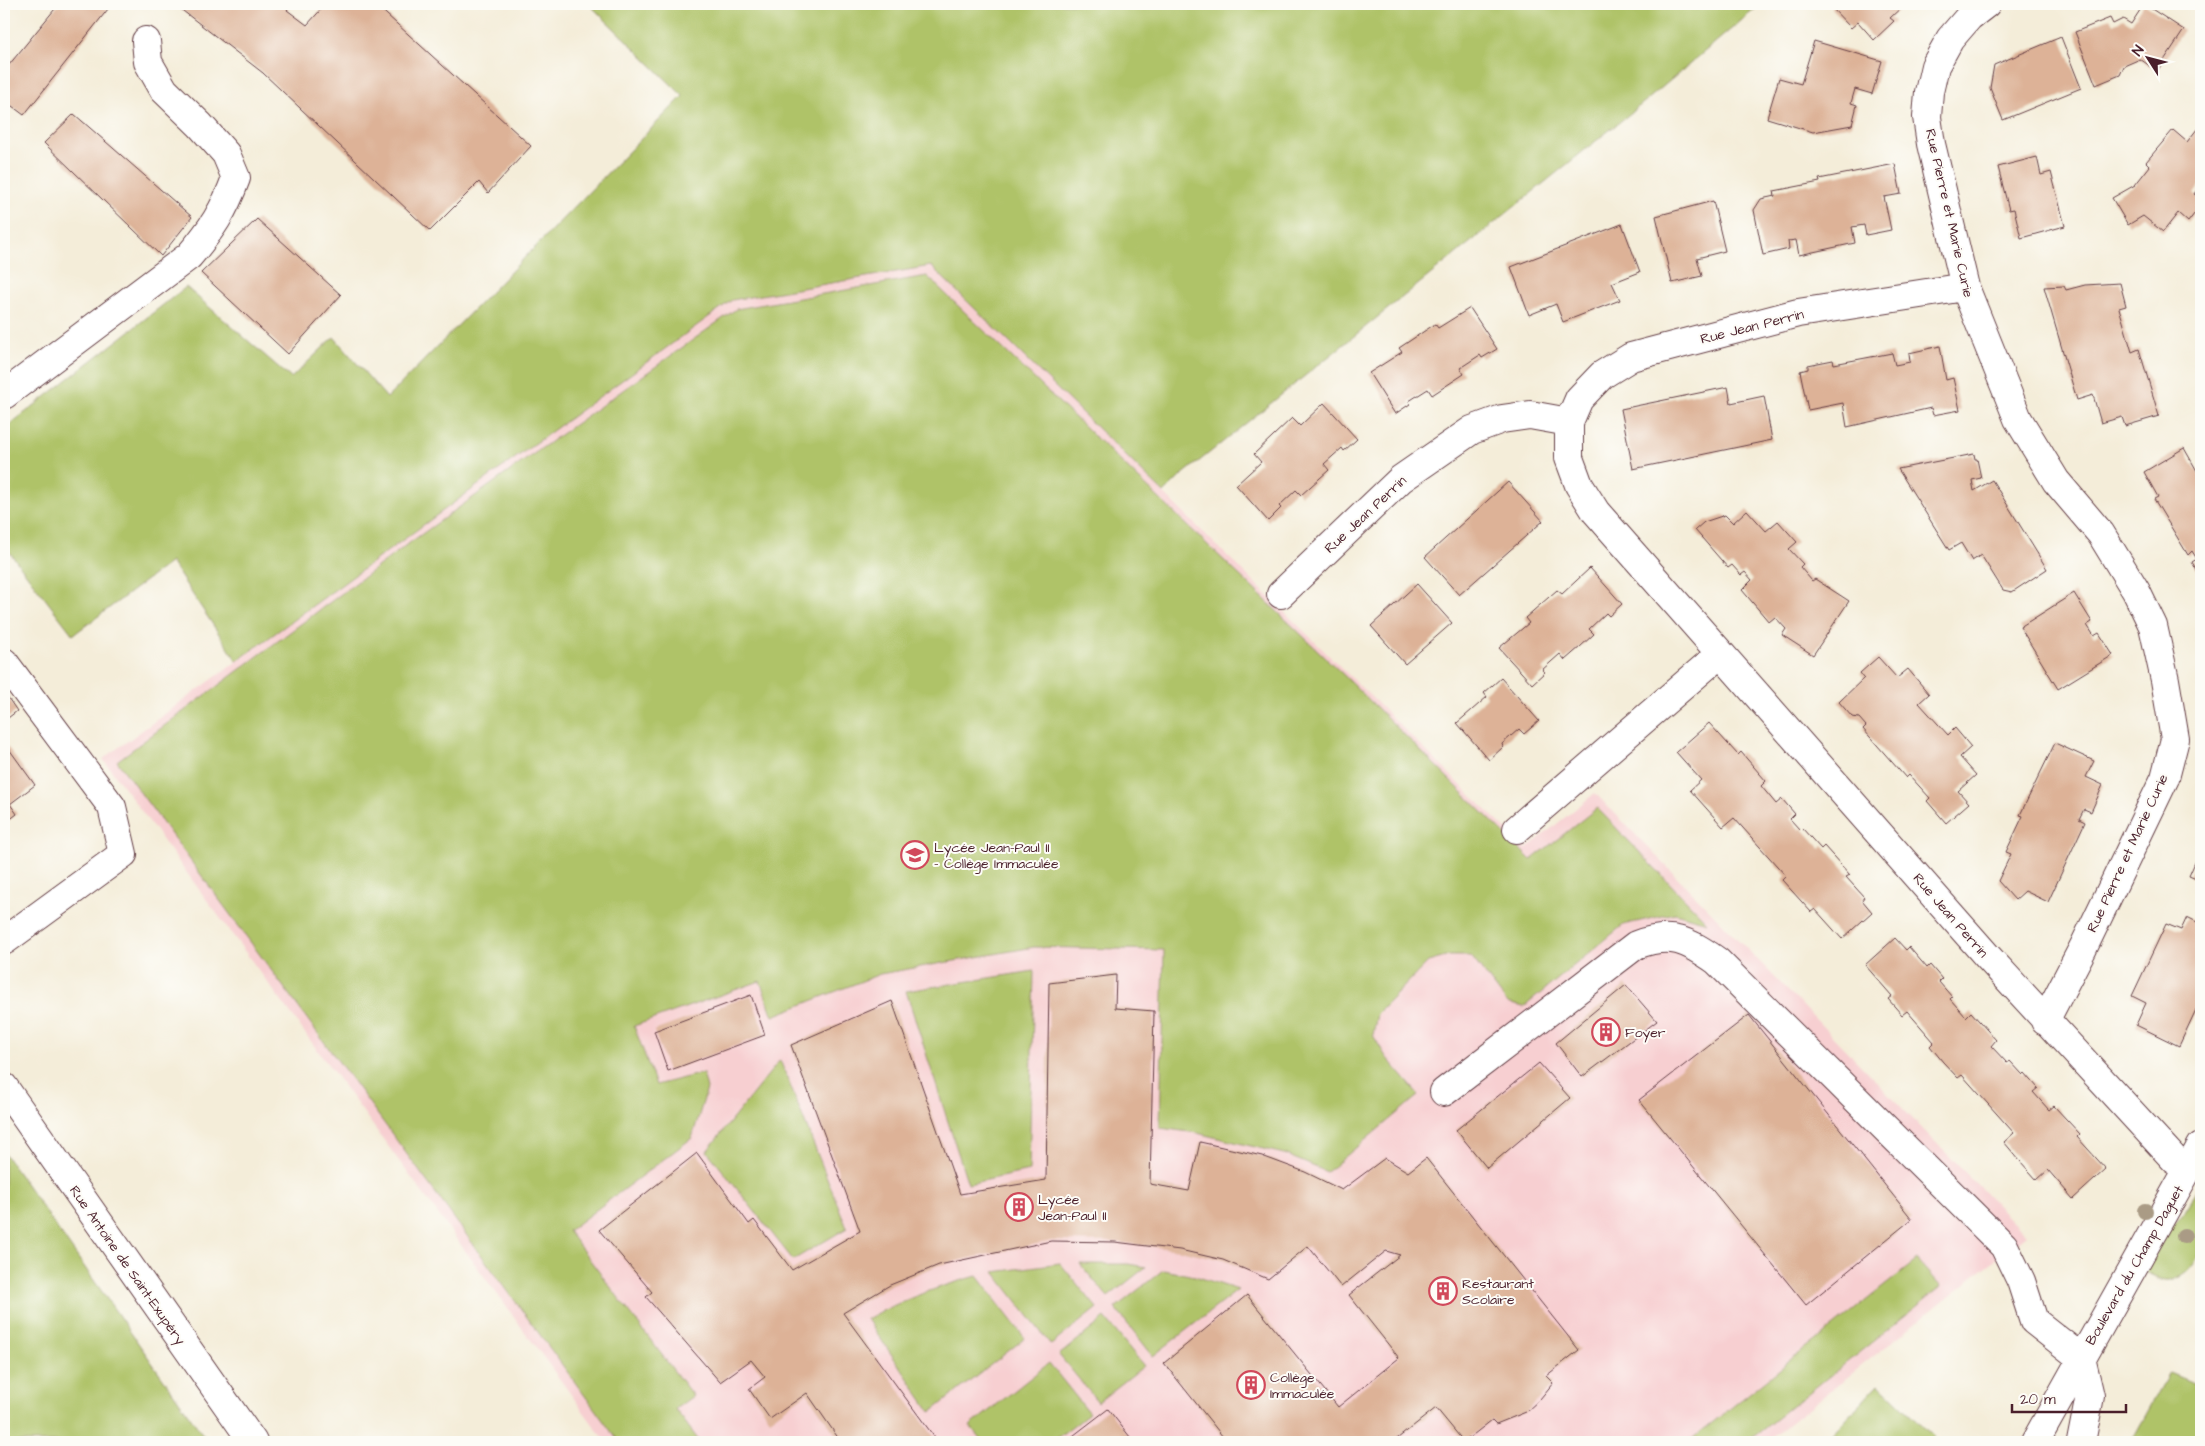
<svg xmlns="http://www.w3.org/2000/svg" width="2205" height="1446" viewBox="0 0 2205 1446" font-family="'Architects Daughter',sans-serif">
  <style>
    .built { fill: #f7cfd1 }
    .green { fill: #afc367; stroke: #7c7149 }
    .building { fill: #ddb297 }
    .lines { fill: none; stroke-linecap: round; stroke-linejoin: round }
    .minor-casing { stroke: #643e45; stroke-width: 30 }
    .minor { stroke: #fff; stroke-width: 28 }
    .tree { fill: #aa9b85 }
    .labels { text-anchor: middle; stroke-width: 4; stroke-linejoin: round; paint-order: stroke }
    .street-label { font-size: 14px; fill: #4a1f2b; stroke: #fdfcf7 }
    .poi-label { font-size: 14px; fill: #4a1f2b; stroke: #fdfcf7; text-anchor: start }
  </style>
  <rect width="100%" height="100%" fill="#fdfcf7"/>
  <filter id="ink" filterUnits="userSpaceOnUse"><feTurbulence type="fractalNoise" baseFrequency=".02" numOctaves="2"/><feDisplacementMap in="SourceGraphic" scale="10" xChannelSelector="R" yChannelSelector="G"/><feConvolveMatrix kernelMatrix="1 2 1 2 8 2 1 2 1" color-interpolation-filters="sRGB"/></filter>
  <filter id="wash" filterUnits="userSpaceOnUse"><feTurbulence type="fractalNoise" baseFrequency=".0096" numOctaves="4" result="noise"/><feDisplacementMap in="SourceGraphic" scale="20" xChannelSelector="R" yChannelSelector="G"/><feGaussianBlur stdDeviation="1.12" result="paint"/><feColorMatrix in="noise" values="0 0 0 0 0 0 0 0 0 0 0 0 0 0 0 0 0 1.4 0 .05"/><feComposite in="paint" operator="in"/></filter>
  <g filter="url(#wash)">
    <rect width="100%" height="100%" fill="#f4edd9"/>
    <!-- built -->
    <path class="built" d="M932,266L1526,849L1595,793L2026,1235L1766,1442H606L103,759L732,300Z"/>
    <!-- green -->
    <path class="green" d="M589,4H1761L1653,95L1182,475L1164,493L931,266L732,300L237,661L171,562L73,635L4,545V429L186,287L291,378L334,337L387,398L683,96Z
      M927,276L1353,684L1531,860L1597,808L1707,922L1675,913L1623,925L1524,1007L1507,1003L1471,956H1449L1428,962L1377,1014L1373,1035L1386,1057L1419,1095L1327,1172L1284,1154L1197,1133L1160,1128L1164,950L1034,947L880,974L773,1016L760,981L634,1026L656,1085L703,1073L707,1089L692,1138L568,1231L693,1396L675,1409L700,1442H619L117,761L408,544L736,309Z
      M1034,971L1029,1171L968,1184L906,991Z
      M780,1060L847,1228L793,1260L707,1151Z
      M4,1153L208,1442H4Z
      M2201,1183C2201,1197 2204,1238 2201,1249C2197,1264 2182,1282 2165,1280C2158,1279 2150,1274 2144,1271L2168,1232L2184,1213Z
      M1917,1260L1941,1287L1747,1442H1688Z
      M1060,1263L1097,1308L1051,1345L994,1272Z
      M1080,1264H1128L1146,1267L1108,1297Z
      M1163,1270L1195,1276L1238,1290L1153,1356L1115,1308Z
      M977,1276L1025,1338L931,1412L867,1319C903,1299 938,1287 977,1276Z
      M1105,1318L1144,1366L1098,1402L1059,1355Z
      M1049,1363L1089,1413L1052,1442H983L970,1426Z
      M2169,1373L2201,1386V1442H2131Z
      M1879,1384L1934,1437L1929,1442H1824Z"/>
    <g id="blocks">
      <!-- building -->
      <path class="building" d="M59,4H112L24,115L4,100V71Z
        M174,4H292L287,10L307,25L326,4H375L531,146L488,193L479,182L430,231L263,73Z
        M1834,4H1905L1890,18L1894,21L1874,40L1858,22L1851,28L1831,7Z
        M2144,4L2184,30L2157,71L2140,59L2124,66L2120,75L2096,85L2075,32L2110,18L2113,24L2123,19L2131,24Z
        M2061,37L2081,88L2003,120L1990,88L1994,65Z
        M1814,41L1882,61L1872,94L1855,89L1851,103L1857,105L1852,125L1813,132L1767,118L1779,78L1801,84Z
        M74,114L192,217L161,256L44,143Z
        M2201,124V184L2194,194L2201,200V205L2188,222L2178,213L2163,232L2143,216L2128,225L2112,198L2135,185L2150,166L2146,162L2173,130L2187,142Z
        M2037,157L2041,175L2051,172L2065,226L2021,238L2014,209L2009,210L1998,167Z
        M1895,164L1901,194L1884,197L1891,230L1866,235L1864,225L1852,227L1855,243L1799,255L1796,240L1788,241L1789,249L1763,255L1754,210L1761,199L1775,196L1774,191L1820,182L1819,179Z
        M1713,201L1725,251L1697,258L1702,276L1672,283L1656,216Z
        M257,219L341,295L288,354L201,273Z
        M1622,224L1640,272L1612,283L1620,300L1563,322L1556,304L1529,315L1511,267Z
        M2120,283L2126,306L2119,308L2132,352L2139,349L2159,416L2125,426L2122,417L2101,423L2093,395L2077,400L2044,287L2064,286L2066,290L2085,285Z
        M1470,308L1497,349L1482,358L1480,355L1460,368L1464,374L1432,395L1428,389L1409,401L1410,404L1395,414L1369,373L1402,352L1399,348L1435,324L1438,328Z
        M1940,346L1946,380L1953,378L1960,410L1933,415L1931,408L1847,427L1843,403L1808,410L1800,371L1808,369V365L1833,360L1834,364L1892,353L1895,365L1910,362L1909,353Z
        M1728,387L1731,403L1764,396L1772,440L1633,469L1621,409Z
        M1324,403L1357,439L1344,451L1342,448L1324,464L1329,470L1301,495L1296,490L1279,506L1281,508L1268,521L1236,485L1261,462L1254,454L1292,418L1300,426Z
        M2184,448L2201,478V578L2192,562L2197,559L2192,551L2188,555L2154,499L2158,497L2144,472Z
        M1974,454L1975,459H1977L1981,478L1972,480L1974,491L1992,480L2047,569L2012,592L2003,590L1981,555L1972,561L1961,543L1949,550L1898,469Z
        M1508,482L1543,521L1459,595L1425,557Z
        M1747,510L1766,531L1778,521L1797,542L1789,549L1803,564L1800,567L1812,581L1815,579L1849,601L1813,655L1782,635L1786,629L1775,617L1769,622L1742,590L1752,580L1745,572L1741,575L1732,565L1728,568L1695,530L1704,522L1725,515L1733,523Z
        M1590,568L1622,604L1609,616L1606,613L1589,629L1594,634L1580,647L1565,660L1560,654L1542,670L1545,672L1532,684L1499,648L1529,623L1525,618L1557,590L1562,594Z
        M1417,584L1452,623L1405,664L1371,626Z
        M2074,593L2092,622L2087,625L2094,636L2099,633L2113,655L2058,689L2020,627Z
        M1878,657L1897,678L1908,669L1929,694L1919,703L1948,735L1955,728L1971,747L1960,757L1976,775L1958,791L1969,803L1946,823L1927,801L1930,798L1909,775L1906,778L1863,729L1866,726L1859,718L1852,717L1839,702L1864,678L1860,673Z
        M1501,678L1539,721L1524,734L1519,729L1502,744L1503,747L1489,760L1457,723L1487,697L1484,693Z
        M4,692L17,711L4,721Z
        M1709,723L1738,755L1741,752L1766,781L1761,786L1776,804L1782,799L1795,814L1790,819L1800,830L1802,828L1821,849L1824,846L1850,875L1846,877L1864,897L1862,900L1872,912L1842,939L1815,909L1811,912L1782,880L1786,876L1734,818L1723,827L1690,790L1701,780L1676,752Z
        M4,742L35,785L10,804L17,814L4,824Z
        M2055,743L2094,761L2086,777L2103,785L2091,812L2084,809L2079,819L2085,822L2048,902L2025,891L2015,900L1998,881L2011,854L2006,852L2023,816L2020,815Z
        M2201,849V881L2189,876Z
        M2187,917L2201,924V999L2179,1046L2136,1025L2146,1003L2132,996L2166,924L2181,930Z
        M1895,938L1906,950L1909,947L1927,968L1930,965L1942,979L1939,982L1952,997L1950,999L1966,1017L1971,1012L1996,1040L1991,1046L2007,1063L2010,1061L2023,1075L2025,1073L2038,1088L2033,1092L2049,1110L2054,1106L2080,1134L2077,1137L2106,1169L2073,1199L2048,1170L2037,1180L2020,1161L2004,1142L2014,1133L1962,1075L1958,1078L1943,1062L1930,1046L1934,1042L1907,1011L1902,1015L1888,999L1892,996L1865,965Z
        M1116,975L1115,1008L1154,1011L1150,1184L1189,1191L1200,1142L1262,1156L1305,1172L1342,1190L1385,1158L1408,1172L1426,1158L1579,1350L1546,1376L1553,1383L1540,1399L1526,1412L1496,1424L1492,1420L1464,1442L1436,1408L1393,1442H1227L1164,1363L1247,1295L1338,1407L1399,1358L1349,1295L1400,1255L1386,1251L1341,1287L1308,1246L1268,1279L1223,1260L1180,1250L1115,1242L1051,1241L939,1265L890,1285L843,1313L938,1442H841L807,1393L770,1419L749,1389L765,1377L751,1360L720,1382L646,1297L652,1292L599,1230L697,1153L749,1224L754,1220L792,1270L860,1231L791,1045L892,1001L960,1194L1046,1180L1049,983Z
        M1626,985L1657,1021L1582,1077L1556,1043Z
        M751,995L765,1035L668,1071L654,1031Z
        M1749,1015L1912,1219L1806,1305L1639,1100Z
        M1539,1063L1570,1098L1487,1168L1456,1130Z
        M1108,1409L1134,1442H1065Z"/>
    </g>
  </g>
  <g filter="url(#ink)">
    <use href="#blocks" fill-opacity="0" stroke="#643e45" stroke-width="1"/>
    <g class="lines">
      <defs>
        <path id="minor" d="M1986,4L1969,17L1950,39L1935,66L1929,92L1927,117L1931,144L1965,287L2018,419L2056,481L2101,534L2136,591L2153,626L2165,680L2175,739L2165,778L2083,948L2045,1021
          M1965,287L1798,313L1631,357L1602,375L1579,399L1569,422V458L1579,485L1596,512L1987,956L2175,1160L2189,1169
          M4,395L189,256C212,229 224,211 236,178L226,154L200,125L164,90L148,62L146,41
          M1281,594L1401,479L1472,430L1502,419L1530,415L1569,422
          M4,662L112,807L123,854L4,941
          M1517,829L1720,654
          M4,1087L253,1442
          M1444,1092L1636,945C1671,932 1687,940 1717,961L2004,1246L2021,1281L2034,1321L2081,1358
          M2081,1358L2090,1396L2081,1442
          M2035,1442L2201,1146"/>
      </defs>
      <!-- minor casing -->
      <use href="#minor" class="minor-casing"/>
      <!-- minor -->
      <use href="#minor" class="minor"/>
    </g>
    <!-- trees -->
    <g class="tree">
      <circle cx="2145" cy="1211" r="8"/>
      <circle cx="2184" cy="1236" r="8"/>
    </g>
  </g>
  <!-- icons -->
  <defs>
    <symbol id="school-ring" viewBox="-11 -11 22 22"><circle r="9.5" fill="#fdfcf7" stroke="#d1495b" stroke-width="1.5"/><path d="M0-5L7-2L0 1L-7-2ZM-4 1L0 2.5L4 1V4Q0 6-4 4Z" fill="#d1495b"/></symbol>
    <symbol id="building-ring" viewBox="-11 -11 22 22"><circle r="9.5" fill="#fdfcf7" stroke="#d1495b" stroke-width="1.5"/><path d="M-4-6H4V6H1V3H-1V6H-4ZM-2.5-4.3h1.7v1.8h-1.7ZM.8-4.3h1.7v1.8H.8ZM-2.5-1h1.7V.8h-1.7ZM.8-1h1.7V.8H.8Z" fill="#d1495b"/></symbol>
  </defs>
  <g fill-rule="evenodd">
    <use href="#school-ring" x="899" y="839" width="32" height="32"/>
    <use href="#building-ring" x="1590" y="1016" width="32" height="32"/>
    <use href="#building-ring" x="1003" y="1191" width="32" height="32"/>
    <use href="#building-ring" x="1427" y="1275" width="32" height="32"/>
    <use href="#building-ring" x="1235" y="1369" width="32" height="32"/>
  </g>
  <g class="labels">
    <!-- street labels -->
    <g class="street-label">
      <text transform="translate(1950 213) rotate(77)" y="5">Rue Pierre et Marie Curie</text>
      <text transform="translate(1752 326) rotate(-14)" y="5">Rue Jean Perrin</text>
      <text transform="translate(1365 514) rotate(-43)" y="5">Rue Jean Perrin</text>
      <text transform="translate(2127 853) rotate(-65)" y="5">Rue Pierre et Marie Curie</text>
      <text transform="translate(1951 915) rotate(49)" y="5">Rue Jean Perrin</text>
      <text transform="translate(128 1265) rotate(55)" y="5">Rue Antoine de Saint-Exupéry</text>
      <text transform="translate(2134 1265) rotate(-60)" y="5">Boulevard du Champ Daguet</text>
    </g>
    <!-- poi labels -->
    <g class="poi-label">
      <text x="934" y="852">Lycée Jean-Paul II<tspan x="934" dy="16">- Collège Immaculée</tspan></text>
      <text x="1625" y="1037">Foyer</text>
      <text x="1038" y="1204">Lycée<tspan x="1038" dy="16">Jean-Paul II</tspan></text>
      <text x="1462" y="1288">Restaurant<tspan x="1462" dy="16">Scolaire</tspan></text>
      <text x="1270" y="1382">Collège<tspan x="1270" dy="16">Immaculée</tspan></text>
    </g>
  </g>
  <!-- margin -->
  <rect width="2205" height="1446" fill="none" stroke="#fdfcf7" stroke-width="20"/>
  <!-- north arrow -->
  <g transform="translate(2148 58) rotate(306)" stroke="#fdfcf7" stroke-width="4" paint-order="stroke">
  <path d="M0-4L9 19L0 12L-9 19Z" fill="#4a1f2b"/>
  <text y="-8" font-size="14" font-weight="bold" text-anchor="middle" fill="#4a1f2b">N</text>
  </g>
  <!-- scale -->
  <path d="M2012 1404v8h114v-8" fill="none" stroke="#4a1f2b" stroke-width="2.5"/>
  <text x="2020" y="1404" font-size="15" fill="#4a1f2b" stroke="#fdfcf7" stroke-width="4" paint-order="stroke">20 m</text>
</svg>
